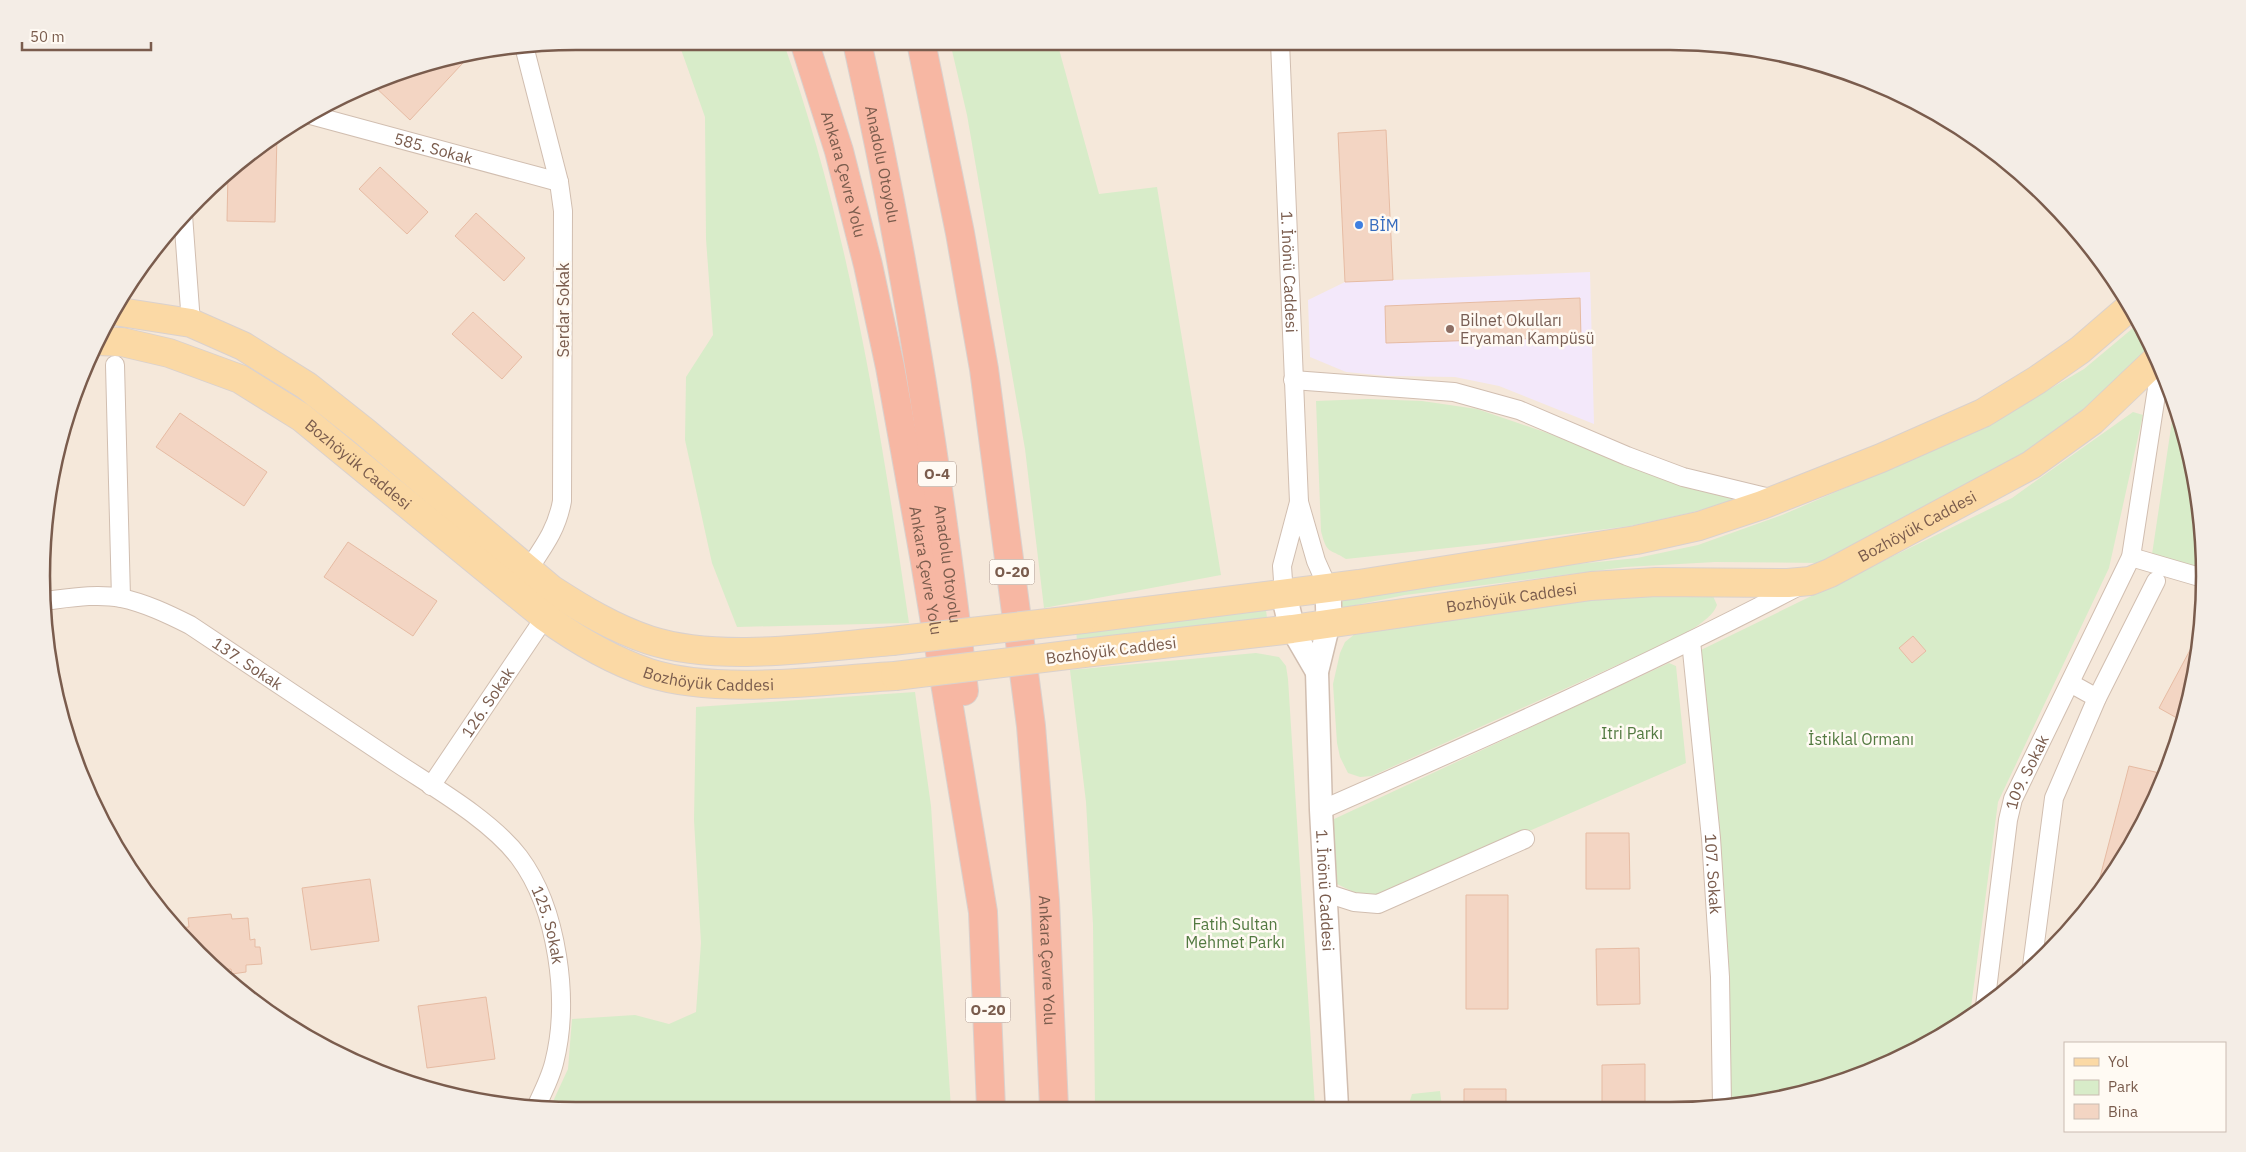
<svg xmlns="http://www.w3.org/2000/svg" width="2246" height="1152" viewBox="0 0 2246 1152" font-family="'IBM Plex Sans',sans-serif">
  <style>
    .residential { fill: #f5e8da }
    .education { fill: #f3e8fa }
    .green { fill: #d8ecc9 }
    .building { fill: #f3d5c3; stroke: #e6bba3 }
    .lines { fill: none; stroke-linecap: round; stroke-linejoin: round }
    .minor-casing { stroke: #d1beb0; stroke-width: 20 }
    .tertiary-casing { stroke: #d1beb0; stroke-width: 25 }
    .secondary-casing { stroke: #d6c0b0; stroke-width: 28 }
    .primary-casing { stroke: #dad1cd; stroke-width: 30 }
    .motorway-casing { stroke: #dad1cd; stroke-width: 30 }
    .minor { stroke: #fff; stroke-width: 18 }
    .tertiary { stroke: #fff; stroke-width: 22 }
    .secondary { stroke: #fff; stroke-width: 25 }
    .primary { stroke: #fbd9a5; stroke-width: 28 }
    .motorway { stroke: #f7b7a3; stroke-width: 28 }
    .primary-bridge-casing { stroke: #dad1cd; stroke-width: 30; stroke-linecap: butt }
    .primary-bridge { stroke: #fbd9a5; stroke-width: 28 }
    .shop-dot { fill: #3f7fe0; stroke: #fffaf3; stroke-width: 2 }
    .education-dot { fill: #8d6e63; stroke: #fffaf3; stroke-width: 2 }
    .labels { text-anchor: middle; stroke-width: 5; stroke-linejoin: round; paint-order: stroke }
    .shield { fill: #fffaf3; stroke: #a28b7f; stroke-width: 1 }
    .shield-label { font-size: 15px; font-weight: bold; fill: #7a5c4d }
    .street-label { font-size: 16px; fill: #7a5c4d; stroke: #fffaf3 }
    .shop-label { font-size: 16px; fill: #366cbe; stroke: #fffaf3; text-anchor: start }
    .education-label { font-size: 16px; fill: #785e54; stroke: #fffaf3; text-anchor: start }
    .park-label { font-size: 16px; fill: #537a41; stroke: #fffaf3 }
    .rim { fill: none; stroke: #7a5c4d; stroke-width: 2.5 }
  </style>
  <rect width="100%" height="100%" fill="#fdf6ec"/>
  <!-- residential -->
  <path class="residential" d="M576,41L1705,42L1808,59L1906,96L1995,152L2072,223L2133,308L2176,404L2200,506L2204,611L2187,714L2150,812L2072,928L1995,1000L1874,1070L1740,1106L541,1110L438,1093L340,1056L279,1020L198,954L152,901L97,813L70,748L46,646L42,541L52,471L82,371L131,279L174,223L250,152L309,113L404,70L472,51Z"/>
  <!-- education -->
  <path class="education" d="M1590,272L1594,424L1499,386L1455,377L1388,376L1346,372L1310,357L1308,300L1345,282Z"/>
  <!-- green -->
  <path class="green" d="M678,41H783C849,226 881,430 909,623L737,627L712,563L685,440L686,377L713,335L706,239L705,117Z
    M950,42H1057L1099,194L1157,187L1221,575L1044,608L1025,449L967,115Z
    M2139,323L2152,350L2062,431L2020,458L1821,563L1715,562L1626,567L1405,595L1341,608L1338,592L1481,574L1637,558L1698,545L1782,515L1941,447L1994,422L2084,369Z
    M1368,399L1422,401L1477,409L1603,452L1657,477L1738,500L1689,513L1630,526L1504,542L1346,559C1329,548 1327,555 1321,531L1316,401Z
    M2175,401L2200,506L2202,576L2151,561Z
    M2133,412L2143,415L2109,568L1998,802L1970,1015L1874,1070L1740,1106H1725V897L1701,650L2012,498Z
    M1605,592L1713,596L1717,605C1711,623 1672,640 1655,648L1372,776L1360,777L1348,773L1340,757L1337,743L1333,684L1340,653L1345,642L1361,629Z
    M1265,602L1267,618L1077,641L1076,630Z
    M1256,653L1279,657L1286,666L1288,679L1315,1107L1095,1108L1093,925L1086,802L1070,670Z
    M1669,663L1676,666L1686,763L1370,900L1337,884L1332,820Z
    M915,692L931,806L951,1108L549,1110L568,1069L572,1019L635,1015L669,1024L696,1012L701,943L694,820L696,707Z
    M1440,1091L1442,1107H1408L1412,1094Z"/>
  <!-- building -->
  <path class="building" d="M474,51L410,120L372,84L404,70Z
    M1386,130L1393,280L1345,282L1338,133Z
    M277,134L275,222L227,221L228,172L250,152Z
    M380,167L428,212L407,234L359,189Z
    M476,213L525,258L504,281L455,236Z
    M1580,298L1581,337L1386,343L1385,306Z
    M473,312L522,357L502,379L452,334Z
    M180,413L267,472L244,506L156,447Z
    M348,542L437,601L413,636L324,577Z
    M1913,636L1926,651L1912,663L1899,648Z
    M2197,637L2199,638L2184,722L2159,708Z
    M2129,766L2164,774L2150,812L2100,886L2098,885Z
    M1586,833H1629L1630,889H1586Z
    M370,879L379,941L311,950L302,888Z
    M1466,895H1508V1009H1466Z
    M231,914L232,919L248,918L250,940L255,939V947H260L262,964L246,965V972L232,974L231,969L218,970L198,954L175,928L189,927L188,918Z
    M1639,948L1640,1004L1597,1005L1596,949Z
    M486,997L495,1059L427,1068L418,1006Z
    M1645,1064V1106L1602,1107V1065Z
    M1464,1089H1506V1107H1464Z"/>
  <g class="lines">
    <defs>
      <g id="minor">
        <path id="s1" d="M1280,42L1299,502"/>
        <path d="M524,46L559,182L563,211L562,501C557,529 544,546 528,570"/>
        <path id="s2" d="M307,114L559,182"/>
        <path d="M183,215L191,323"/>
        <path d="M115,365L121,598"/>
        <path d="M1293,380L1454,392L1519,410L1627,456L1683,477L1774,499"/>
        <path d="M2131,557L2203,578"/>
        <path d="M1284,595L1282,566L1299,502L1316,561L1328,588"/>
        <path id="s3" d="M44,601C69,598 97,593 121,598C145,603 168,614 190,625C258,670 326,716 394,761C433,787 490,819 519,857C558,909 570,1001 554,1063C550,1079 542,1094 535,1109"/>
        <path id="s4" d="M1691,641L1711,838L1720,977L1722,1106"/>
        <path d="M2070,683L2097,698"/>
        <path id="s5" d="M431,786L545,617"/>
        <path d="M1321,810C1483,739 1644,667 1801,585"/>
        <path d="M1326,893L1354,902L1378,904L1525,839"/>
        <path d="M2032,966L2054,798L2097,698L2156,581"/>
        <path id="s6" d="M1985,1006L2008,820L2013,799L2131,557L2160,369"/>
      </g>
      <g id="tertiary">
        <path id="s7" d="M1329,623L1317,672L1321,810L1337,1107"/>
        <path d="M1292,629L1317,672"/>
      </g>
      <path id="secondary" d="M1328,588L1329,623
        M1284,595L1292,629"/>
      <g id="primary">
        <path d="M114,311L191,323L243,346L307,386L365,432L551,589C582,609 613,628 649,640C720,663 817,647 892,641"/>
        <path id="s8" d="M98,341L122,342L169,353L240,379L301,417L545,617C577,640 611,660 649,673C718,695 822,680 895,676"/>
        <path d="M1083,619L1359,584L1636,540L1699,526L1762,505L1881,458L1983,413L2037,380L2080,350L2131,306"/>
        <path id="s9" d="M1084,653L1292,629L1591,586L1656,582L1788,583L1810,581L1830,573L2031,465L2092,421L2156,360"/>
      </g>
      <g id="motorway">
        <path id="s10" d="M804,41L839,151L868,265L890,367L924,556L983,912L991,1108"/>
        <path id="s11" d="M857,42C905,256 939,473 964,691"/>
        <path id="s12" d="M921,42L960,233L984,369L1031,726L1045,900L1054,1108"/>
      </g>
    </defs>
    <!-- minor casing -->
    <use href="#minor" class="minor-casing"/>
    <!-- tertiary casing -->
    <use href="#tertiary" class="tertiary-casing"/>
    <!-- secondary casing -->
    <use href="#secondary" class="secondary-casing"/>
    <!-- primary casing -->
    <use href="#primary" class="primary-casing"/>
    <!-- motorway casing -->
    <use href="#motorway" class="motorway-casing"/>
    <!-- minor -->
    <use href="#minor" class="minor"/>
    <!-- tertiary -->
    <use href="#tertiary" class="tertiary"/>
    <!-- secondary -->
    <use href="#secondary" class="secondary"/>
    <!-- primary -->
    <use href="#primary" class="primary"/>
    <!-- motorway -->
    <use href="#motorway" class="motorway"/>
    <defs>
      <path id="primary-bridge" d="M892,641L1083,619
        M895,676L1084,653"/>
    </defs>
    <!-- primary-bridge casing -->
    <use href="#primary-bridge" class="primary-bridge-casing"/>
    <!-- primary-bridge -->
    <use href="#primary-bridge" class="primary-bridge"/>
  </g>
  <!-- markers -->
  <circle class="shop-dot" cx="1359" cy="225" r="5"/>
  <circle class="education-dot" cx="1450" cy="329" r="5"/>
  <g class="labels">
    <!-- shield labels -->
    <g class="shield">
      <rect x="918" y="461.5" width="38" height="25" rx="4"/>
      <rect x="989.5" y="559.5" width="45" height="25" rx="4"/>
      <rect x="965.5" y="997.5" width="45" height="25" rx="4"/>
    </g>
    <g class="shield-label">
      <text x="937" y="479">O-4</text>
      <text x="1012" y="577">O-20</text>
      <text x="988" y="1015">O-20</text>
    </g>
    <!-- street labels -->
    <g class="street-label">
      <text dy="6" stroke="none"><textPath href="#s2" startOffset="131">585. Sokak</textPath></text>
      <text dy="6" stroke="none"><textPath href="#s11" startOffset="125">Anadolu Otoyolu</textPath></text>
      <text dy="6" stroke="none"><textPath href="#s10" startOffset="139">Ankara Çevre Yolu</textPath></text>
      <text dy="6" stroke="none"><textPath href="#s1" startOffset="230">1. İnönü Caddesi</textPath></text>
      <text transform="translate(563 310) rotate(-90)" y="6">Serdar Sokak</text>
      <text dy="6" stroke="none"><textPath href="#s8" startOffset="294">Bozhöyük Caddesi</textPath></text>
      <text dy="6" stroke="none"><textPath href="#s9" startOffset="851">Bozhöyük Caddesi</textPath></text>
      <text dy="6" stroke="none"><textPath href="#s11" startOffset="530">Anadolu Otoyolu</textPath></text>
      <text dy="6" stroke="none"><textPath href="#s10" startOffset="544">Ankara Çevre Yolu</textPath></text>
      <text dy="6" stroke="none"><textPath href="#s9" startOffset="431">Bozhöyük Caddesi</textPath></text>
      <text transform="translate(1111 650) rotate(-7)" y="6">Bozhöyük Caddesi</text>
      <text dy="6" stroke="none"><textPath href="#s3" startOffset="221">137. Sokak</textPath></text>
      <text dy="6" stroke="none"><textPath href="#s8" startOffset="714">Bozhöyük Caddesi</textPath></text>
      <text dy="6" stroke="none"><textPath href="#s5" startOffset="101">126. Sokak</textPath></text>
      <text dy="6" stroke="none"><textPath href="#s6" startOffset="239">109. Sokak</textPath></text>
      <text dy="6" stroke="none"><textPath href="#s4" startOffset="234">107. Sokak</textPath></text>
      <text dy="6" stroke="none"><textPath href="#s7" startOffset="269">1. İnönü Caddesi</textPath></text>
      <text dy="6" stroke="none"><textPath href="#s3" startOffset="630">125. Sokak</textPath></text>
      <text dy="6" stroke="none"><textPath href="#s12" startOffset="928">Ankara Çevre Yolu</textPath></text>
    </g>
    <!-- shop labels -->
    <g class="shop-label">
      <text x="1369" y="231">BİM</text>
    </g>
    <!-- education labels -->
    <g class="education-label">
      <text x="1460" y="326">Bilnet Okulları<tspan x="1460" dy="18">Eryaman Kampüsü</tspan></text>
    </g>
    <!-- park labels -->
    <g class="park-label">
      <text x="1632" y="739">Itri Parkı</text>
      <text x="1861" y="745">İstiklal Ormanı</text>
      <text x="1235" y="930">Fatih Sultan<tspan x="1235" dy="18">Mehmet Parkı</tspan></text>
    </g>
  </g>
  <!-- crop -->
  <path d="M0 0H2246V1152H0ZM576 50H1670A526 526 0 0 1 2196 576V576A526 526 0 0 1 1670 1102H576A526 526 0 0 1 50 576V576A526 526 0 0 1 576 50Z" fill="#f4ede6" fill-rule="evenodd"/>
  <path class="rim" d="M576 50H1670A526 526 0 0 1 2196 576V576A526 526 0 0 1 1670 1102H576A526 526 0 0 1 50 576V576A526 526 0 0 1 576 50Z"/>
  <!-- legend -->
  <rect x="2064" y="1042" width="162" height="90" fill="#fffaf3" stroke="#cabbb1"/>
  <rect x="2074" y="1058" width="25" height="8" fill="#fbd9a5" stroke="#cabbb1"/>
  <text x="2108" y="1067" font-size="15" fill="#7a5c4d">Yol</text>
  <rect x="2074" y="1080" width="25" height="15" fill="#d8ecc9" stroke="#cabbb1"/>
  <text x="2108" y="1092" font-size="15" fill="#7a5c4d">Park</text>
  <rect x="2074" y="1104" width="25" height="15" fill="#f3d5c3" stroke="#cabbb1"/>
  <text x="2108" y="1117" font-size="15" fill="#7a5c4d">Bina</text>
  <!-- scale -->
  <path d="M22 42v8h129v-8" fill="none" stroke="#7a5c4d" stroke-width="2.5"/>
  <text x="30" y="42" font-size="15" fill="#7a5c4d" stroke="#fffaf3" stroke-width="4" paint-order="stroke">50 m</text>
</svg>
